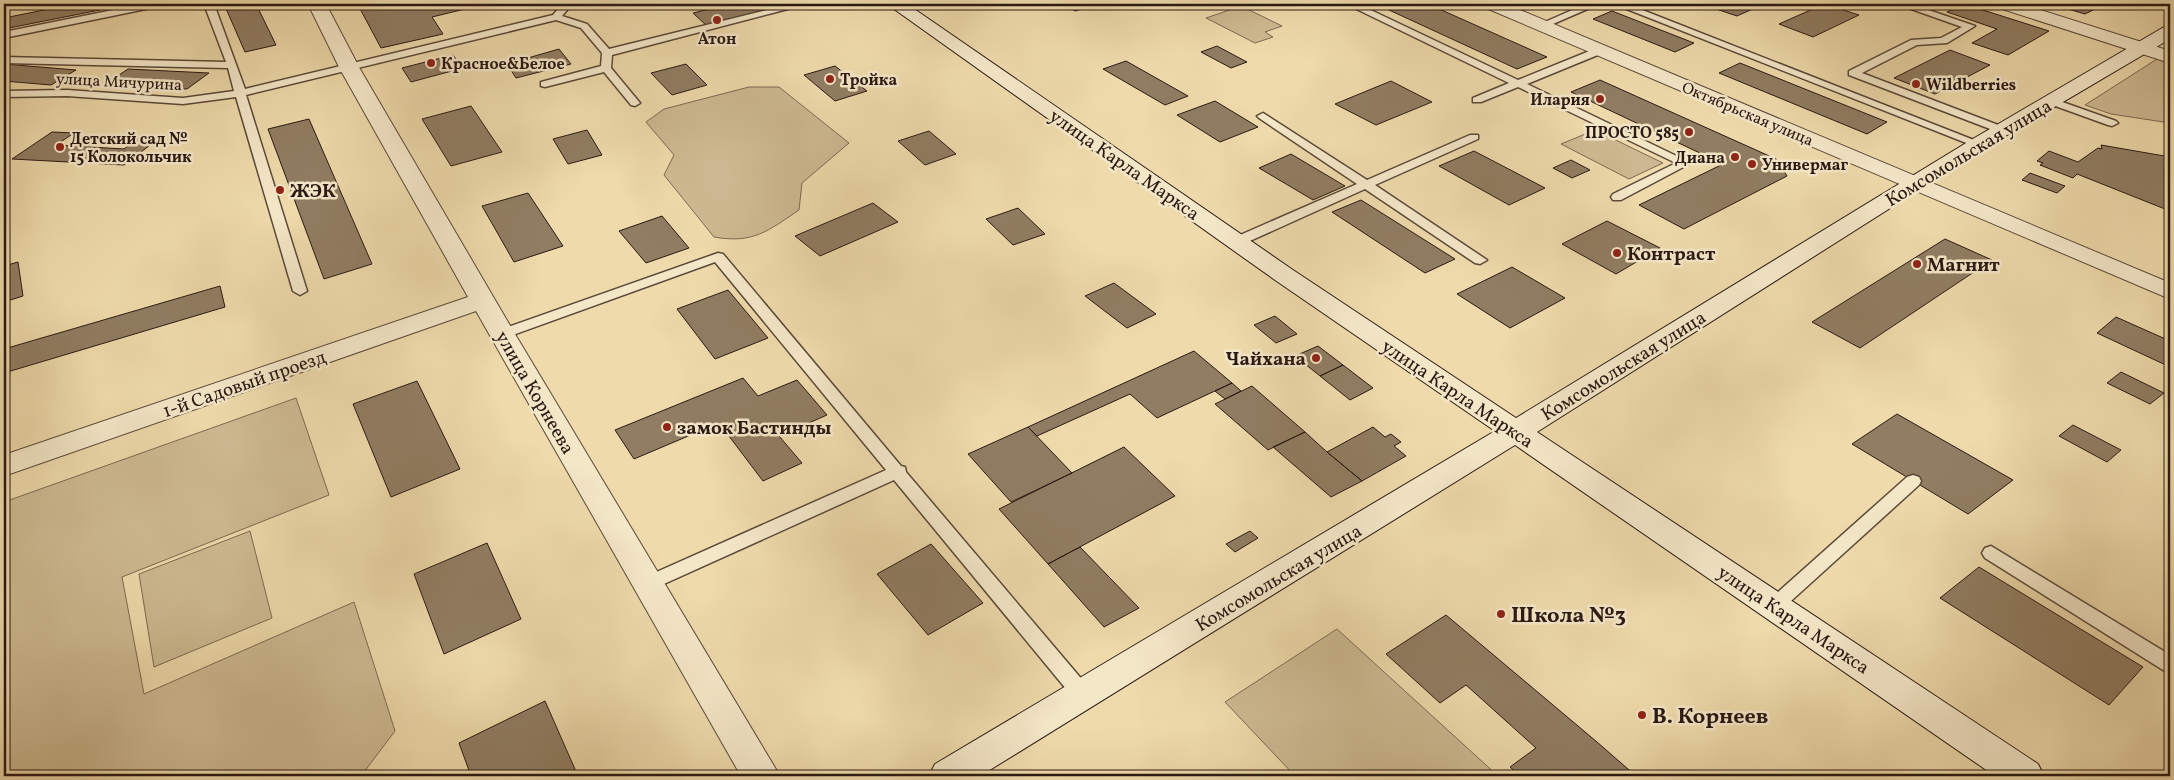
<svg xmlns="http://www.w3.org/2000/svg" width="2174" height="780" viewBox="0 0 2174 780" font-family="Vollkorn,serif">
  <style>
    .green { fill: #cdb991; stroke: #7c6952 }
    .building { fill: #907d62; stroke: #2a1913 }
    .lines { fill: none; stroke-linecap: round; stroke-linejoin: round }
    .lane-casing { stroke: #5b4939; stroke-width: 3 }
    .street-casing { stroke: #5b4939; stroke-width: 2 }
    .secondary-casing { stroke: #2a1913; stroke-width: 2 }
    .lane { fill: #f4e7c8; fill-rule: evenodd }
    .street { fill: #f4e7c8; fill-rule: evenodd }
    .secondary { fill: #f4e7c8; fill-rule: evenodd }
    .poi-dot { fill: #8f2418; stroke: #f4e7c8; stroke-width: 2 }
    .labels { text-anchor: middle; stroke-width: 5; stroke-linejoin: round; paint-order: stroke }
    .far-poi-label { font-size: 16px; font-weight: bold; fill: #2a1913; stroke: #f4e7c8; text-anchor: start }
    .far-street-label { font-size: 16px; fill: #2a1913; stroke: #f4e7c8 }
    .street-label { font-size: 19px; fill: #2a1913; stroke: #f4e7c8 }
    .poi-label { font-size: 19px; font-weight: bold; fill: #2a1913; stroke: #f4e7c8; text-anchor: start }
    .near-poi-label { font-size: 22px; font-weight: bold; fill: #2a1913; stroke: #f4e7c8; text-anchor: start }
  </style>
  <rect width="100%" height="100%" fill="#eedaab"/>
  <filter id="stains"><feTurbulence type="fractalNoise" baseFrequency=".004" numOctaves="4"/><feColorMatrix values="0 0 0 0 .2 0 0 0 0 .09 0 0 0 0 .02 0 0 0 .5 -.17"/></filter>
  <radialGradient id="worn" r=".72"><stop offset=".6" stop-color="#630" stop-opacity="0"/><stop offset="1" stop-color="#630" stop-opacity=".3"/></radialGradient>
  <!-- green -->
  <path class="green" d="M1241,6L1282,26L1265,32L1273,37L1255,43L1206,18Z
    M2157,59L2170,63V123L2111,114L2085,105Z
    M749,87H779L849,143L802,183L799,210C768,231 753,244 714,237L664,175L674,155L646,122L664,109Z
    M1595,130L1663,163L1629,179L1561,144Z
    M296,398L329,495L122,577L144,694L354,602L395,731L361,776H4V502Z
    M250,531L272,618L154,667L139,574Z
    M1337,629L1498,776H1295L1225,702Z"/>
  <!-- building -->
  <path class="building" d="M74,4H130L4,29V18Z
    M224,4H256L276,45L245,52Z
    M461,4L465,9L432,17L443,34L381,48L358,5Z
    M500,4H526L504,9Z
    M603,4H630L608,9Z
    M730,4H774L780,8L708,27L693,13Z
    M1064,4H1100L1075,11Z
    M1376,4H1428L1547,57L1517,69Z
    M1677,4H1703L1691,9Z
    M1722,4H1764L1737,16L1713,8Z
    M1824,4L1859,15L1813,37L1779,24Z
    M1964,4L2049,31L2008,55L1972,43L1997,29L1947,12Z
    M2051,4H2105L2085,14Z
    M1612,11L1694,43L1675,52L1593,19Z
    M1217,46L1247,62L1231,68L1201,52Z
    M559,49L571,64L516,78L507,64Z
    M1950,50L1990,65L1935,94L1894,78Z
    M453,55L463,68L411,82L402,68Z
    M1126,61L1188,96L1165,105L1103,69Z
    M1740,63L1887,122L1867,134L1719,73Z
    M4,64L76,70L51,85L4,81Z
    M686,64L707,85L672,95L651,73Z
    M835,66L867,91L835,101L804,75Z
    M128,69L209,73L187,89L104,85Z
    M1600,80L1776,159L1787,176L1684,229L1639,205L1723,164L1571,92Z
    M1391,81L1432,102L1376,125L1335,104Z
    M1215,101L1258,127L1220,142L1177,115Z
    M471,106L502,152L451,166L422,119Z
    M309,119L372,264L324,279L268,129Z
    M587,130L602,155L568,164L553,139Z
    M929,131L956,154L925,165L898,141Z
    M52,132L74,133L56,145L124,149L138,138L158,139L124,165L12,159Z
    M2101,145L2170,157V211L2077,174L2073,178L2040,165L2043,163L2037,161L2049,151L2078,162L2098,148L2102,149Z
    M1474,151L1545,188L1509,205L1439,166Z
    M1291,154L1345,186L1313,200L1259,168Z
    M1571,160L1590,170L1572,178L1553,168Z
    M2030,173L2065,186L2057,193L2022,180Z
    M528,193L563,246L514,262L482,206Z
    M1361,200L1455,259L1425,273L1332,212Z
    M873,203L898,222L820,256L795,236Z
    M1018,208L1045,234L1013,245L986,219Z
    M662,216L689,248L646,263L619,231Z
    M1607,221L1660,248L1616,274L1562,244Z
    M1945,239L1992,260L1860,348L1812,322Z
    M18,262L23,296L4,302V266Z
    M1512,267L1565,298L1510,328L1457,294Z
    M1114,283L1156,314L1127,328L1085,296Z
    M220,286L225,307L4,373V349Z
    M728,290L768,338L715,359L677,309Z
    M1275,316L1297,334L1276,343L1254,325Z
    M2116,317L2170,341V367L2097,333Z
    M1318,346L1343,365L1320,376L1295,356Z
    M1194,351L1232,383L1157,418L1130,394L1037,436L1028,427Z
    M1343,365L1373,388L1350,400L1320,376Z
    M2121,372L2164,393L2150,404L2107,383Z
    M743,378L758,396L797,380L827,415L779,436L802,463L763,481L719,423L634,459L615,430Z
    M417,381L460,469L391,497L353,404Z
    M1232,383L1241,391L1225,399L1215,391Z
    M1252,386L1305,432L1268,450L1215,404Z
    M1897,414L2013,480L1968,514L1852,444Z
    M2073,425L2121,450L2107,462L2059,436Z
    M1028,427L1072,473L1011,502L968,454Z
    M1373,427L1385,437L1391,434L1401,442L1394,446L1406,456L1362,481L1327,452Z
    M1305,432L1327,452L1362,481L1331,497L1273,447Z
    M1124,447L1175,496L1048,564L999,509Z
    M1250,531L1258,538L1235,552L1226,544Z
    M487,543L521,619L444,654L414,574Z
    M931,544L983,603L928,635L877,574Z
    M1080,547L1139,608L1104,627L1048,564Z
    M1979,567L2143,667L2109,705L1940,598Z
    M1446,615L1597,742L1636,776H1520L1510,767L1536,748L1466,685L1440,703L1386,654Z
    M545,701L578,776H471L459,743Z"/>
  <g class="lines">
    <defs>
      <path id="lane" d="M143,4H161L156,7L4,38V32Z
        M204,4H214L245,89L553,15L562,4H572L562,16L587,24L609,49L783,6L788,9L612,55L611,68L640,103L635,106L631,105L604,72L545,87L541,86V82L601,66L602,53L581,28L556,20L246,95L307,291L300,295L293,291L236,97L183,104L67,96L4,97V91L67,90L183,98L234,91L228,68L4,63V57L226,62Z
        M1346,4H1358L1518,80L1597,48H1605V52L1527,84L1691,163L1621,200H1613L1611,197L1613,194L1676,163L1518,87L1481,102H1473V98L1509,83Z
        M1586,4H1599L1546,27L1538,25Z
        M1614,4H1627L1984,144L1978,147L1974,146Z
        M1897,4H1911L1975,26L1947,43L1917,45L1862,73L2006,128V132H1998L1849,75V71L1911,40L1941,38L1962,27Z
        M2051,98L2116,121L2118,123L2112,126L2108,125L2047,103L2046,101Z
        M1263,113L1367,180L1470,135H1478V139L1375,185L1487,260L1480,264L1475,263L1365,189L1241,245H1231L1230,242L1231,239L1357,184L1259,118L1257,116Z
        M718,253L723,254L901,466L905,467L906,472L1090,689L1093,695L1090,701L1083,703L1076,701L894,480L655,588L649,590L643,588L640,583L643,578L886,470L715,262L507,337L502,338L495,334L497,331Z
        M1913,475L1919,477L1921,481L1919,485L1780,611L1774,613L1768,611L1765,606L1768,601L1907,477Z
        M1991,546L2170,655V672L2163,670L1985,558L1982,553L1985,548Z"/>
      <path id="street" d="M308,4H326L360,69L515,334L780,776H741L476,311L4,476V455L468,297L340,69Z
        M1483,4H1506L2170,283V299L1486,8Z
        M1996,4H2022L2170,51V63L1999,8Z"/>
      <path id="secondary" d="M887,4H907L1293,270L1516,418L1971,140L2164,27L2170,26V39L1985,148L1537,432L2038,764L2044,776H1995L1515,445L980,776H929L935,764L1495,431L1275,280Z"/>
    </defs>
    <!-- lane casing -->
    <use href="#lane" class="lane-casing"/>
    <!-- street casing -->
    <use href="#street" class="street-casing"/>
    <!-- secondary casing -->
    <use href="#secondary" class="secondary-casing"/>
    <!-- lane -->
    <use href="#lane" class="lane"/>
    <!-- street -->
    <use href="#street" class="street"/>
    <!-- secondary -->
    <use href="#secondary" class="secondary"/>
  </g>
  <!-- markers -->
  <g class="poi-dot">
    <circle cx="717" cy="20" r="5"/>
    <circle cx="431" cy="63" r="5"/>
    <circle cx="830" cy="79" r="5"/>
    <circle cx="1916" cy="84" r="5"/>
    <circle cx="1600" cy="99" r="5"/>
    <circle cx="1689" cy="132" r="5"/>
    <circle cx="60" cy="147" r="5"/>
    <circle cx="1735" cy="157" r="5"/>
    <circle cx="1752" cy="164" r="5"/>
    <circle cx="280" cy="190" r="5"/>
    <circle cx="1617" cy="253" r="5"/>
    <circle cx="1917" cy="264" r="5"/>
    <circle cx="1316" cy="358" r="5"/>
    <circle cx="667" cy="427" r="5"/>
    <circle cx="1501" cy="614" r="5"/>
    <circle cx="1642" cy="715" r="5"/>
  </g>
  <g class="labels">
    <!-- far-poi labels -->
    <g class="far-poi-label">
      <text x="717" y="44" text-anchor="middle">Атон</text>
      <text x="441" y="69">Красное&amp;Белое</text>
      <text x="840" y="85">Тройка</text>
      <text x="1926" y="90">Wildberries</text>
      <text x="1590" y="105" text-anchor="end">Илария</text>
      <text x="1679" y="138" text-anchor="end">ПРОСТО 585</text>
      <text x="70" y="144">Детский сад №<tspan x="70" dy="18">15 Колокольчик</tspan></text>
      <text x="1725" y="163" text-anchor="end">Диана</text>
      <text x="1762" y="170">Универмаг</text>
    </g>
    <!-- far-street labels -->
    <g class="far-street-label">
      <text transform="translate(119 81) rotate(3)" y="6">улица Мичурина</text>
      <text transform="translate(1748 113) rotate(23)" y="6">Октябрьская улица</text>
    </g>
    <!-- street labels -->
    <g class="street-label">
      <text transform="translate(1968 152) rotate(-31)" y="7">Комсомольская улица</text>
      <text transform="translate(1125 164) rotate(35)" y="7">улица Карла Маркса</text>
      <text transform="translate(1623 365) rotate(-32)" y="7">Комсомольская улица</text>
      <text transform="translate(244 383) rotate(-19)" y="7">1-й Садовый проезд</text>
      <text transform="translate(536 392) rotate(60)" y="7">улица Корнеева</text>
      <text transform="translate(1458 393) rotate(34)" y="7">улица Карла Маркса</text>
      <text transform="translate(1278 577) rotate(-31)" y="7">Комсомольская улица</text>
      <text transform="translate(1794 619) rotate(34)" y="7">улица Карла Маркса</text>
    </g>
    <!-- poi labels -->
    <g class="poi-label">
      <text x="290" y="197">ЖЭК</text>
      <text x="1627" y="260">Контраст</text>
      <text x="1927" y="271">Магнит</text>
      <text x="1306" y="365" text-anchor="end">Чайхана</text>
      <text x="677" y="434">замок Бастинды</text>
    </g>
    <!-- near-poi labels -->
    <g class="near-poi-label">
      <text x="1511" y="622">Школа №3</text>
      <text x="1652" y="723">В. Корнеев</text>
    </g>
  </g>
  <!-- margin -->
  <rect width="2174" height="780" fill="none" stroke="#eedaab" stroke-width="20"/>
  <rect x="5" y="5" width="2164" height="770" fill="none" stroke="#2a1913" stroke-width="2.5"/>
  <rect x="10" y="10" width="2154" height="760" fill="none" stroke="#2a1913"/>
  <rect width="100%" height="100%" filter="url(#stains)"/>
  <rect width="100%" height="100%" fill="url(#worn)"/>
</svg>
